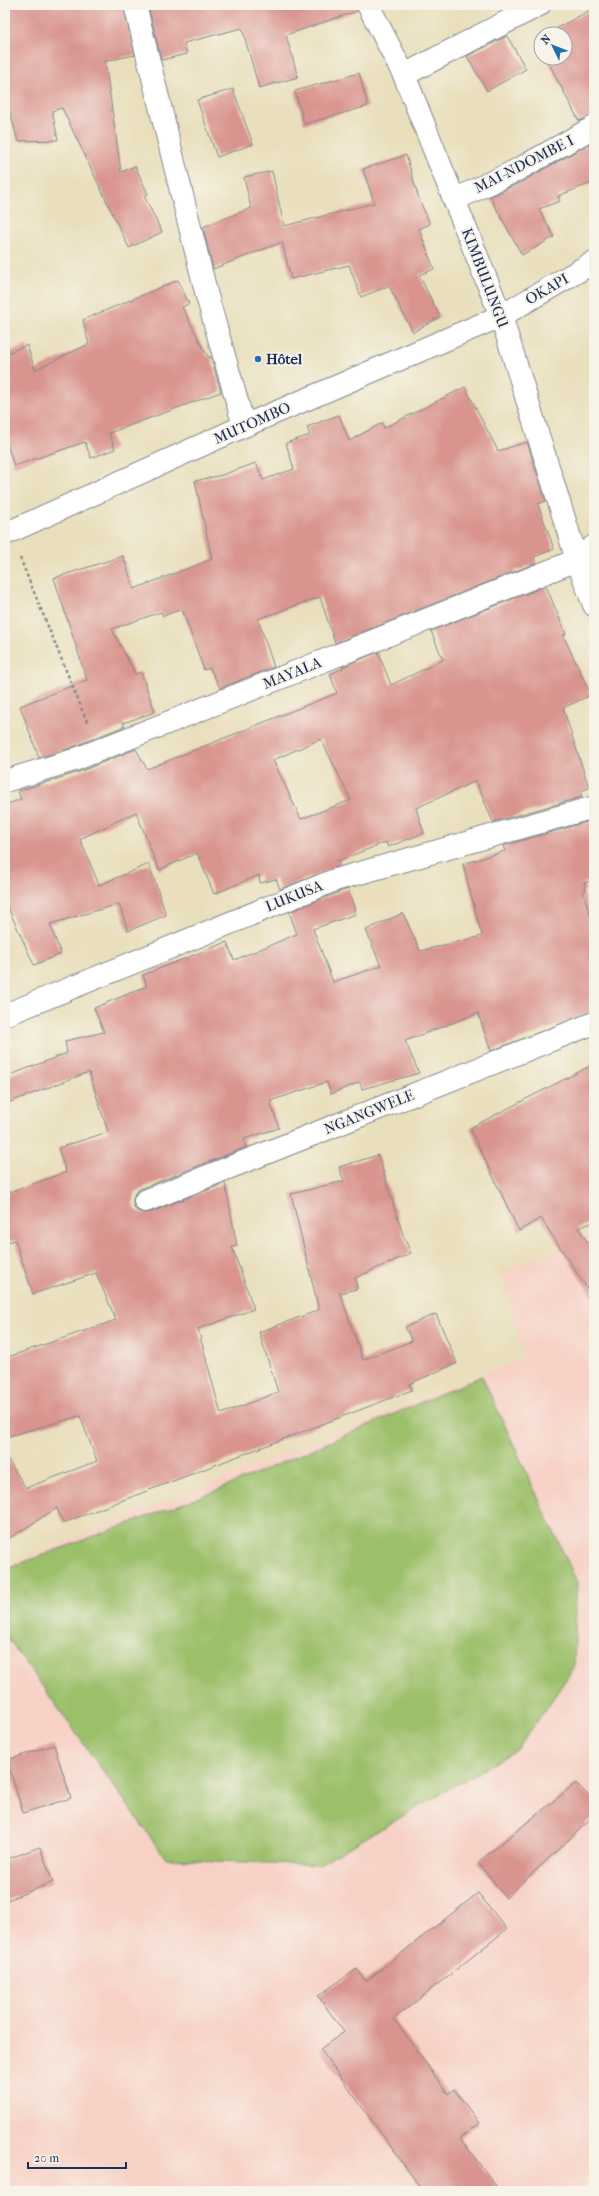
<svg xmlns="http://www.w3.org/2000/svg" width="599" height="2196" viewBox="0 0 599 2196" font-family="'IM FELL French Canon',serif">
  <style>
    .built { fill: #f7d1c6 }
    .green { fill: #9cc06a; stroke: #5c7864 }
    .building { fill: #d9948f; fill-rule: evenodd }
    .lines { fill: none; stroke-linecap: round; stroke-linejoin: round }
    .minor-casing { stroke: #82878d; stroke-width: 24 }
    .path { stroke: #82878d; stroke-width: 2.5; stroke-dasharray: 3 3; stroke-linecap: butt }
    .minor { stroke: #fff; stroke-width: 22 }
    .poi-dot { fill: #1f6fb2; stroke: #f7f3e8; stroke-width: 1.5 }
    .labels { text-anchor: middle; stroke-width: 4; stroke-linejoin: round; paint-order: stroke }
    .street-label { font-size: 15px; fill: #1b2f5e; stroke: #f7f3e8 }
    .poi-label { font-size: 15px; font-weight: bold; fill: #1b2f5e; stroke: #f7f3e8; text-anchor: start }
  </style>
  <rect width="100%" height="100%" fill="#f7f3e8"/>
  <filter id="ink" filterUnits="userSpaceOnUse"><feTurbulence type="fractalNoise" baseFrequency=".025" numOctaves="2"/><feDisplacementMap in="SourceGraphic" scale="8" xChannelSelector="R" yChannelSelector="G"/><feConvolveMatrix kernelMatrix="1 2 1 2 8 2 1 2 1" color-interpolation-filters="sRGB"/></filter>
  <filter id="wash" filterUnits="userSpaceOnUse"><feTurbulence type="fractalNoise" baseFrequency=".012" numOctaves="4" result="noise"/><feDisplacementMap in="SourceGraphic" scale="16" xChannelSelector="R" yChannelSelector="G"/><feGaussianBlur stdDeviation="0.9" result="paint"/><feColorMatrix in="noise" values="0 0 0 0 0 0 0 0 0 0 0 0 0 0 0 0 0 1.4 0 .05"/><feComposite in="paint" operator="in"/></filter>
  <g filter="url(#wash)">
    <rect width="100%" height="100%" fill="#e9dfbc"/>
    <!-- built -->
    <path class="built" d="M594,1233V2191H5V1566L523,1358L503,1272Z"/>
    <!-- green -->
    <path class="green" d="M482,1376L577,1582L574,1668L518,1749L319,1865L166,1859L5,1634V1569L211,1493Z"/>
    <g id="blocks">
      <!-- building -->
      <path class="building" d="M5,5H123L135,55L105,61L121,172L135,166L148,194L144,196L162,232L129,248L62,108L52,111L58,140L18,141L5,94Z
        M148,5H356L357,11L286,35L298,77L259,88L242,28L184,43L187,54L161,60Z
        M594,8V115L579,121L546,58H565V34H546Z
        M507,36L526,69L487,91L467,56Z
        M359,73L368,106L304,124L295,91Z
        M233,89L253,144L217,157L197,100Z
        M594,141V182L558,196L560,201L539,209L554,237L522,255L490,197L525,180Z
        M406,155L419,199L430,224L419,229L434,269L419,275L440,317L413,332L389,286L361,297L349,265L291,279L282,242L213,269L203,227L251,208L244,177L272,171L284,226L374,203L363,169Z
        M178,280L189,304L182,307L208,357H211L221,392L109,433L115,449L91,458L85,442L14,466L5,437V354L27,345L35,370L89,344L83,320Z
        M465,387L498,451L527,442L546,501L538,504L554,549L534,557L536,563L335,643L320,597L258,619L274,667L220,688L210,668L204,670L182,609L163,616L161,612L112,629L135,674L141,672L155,712L123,723L125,726L70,748L39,758L20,706L87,680L54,578L123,556L134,589L212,559L195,481L222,475L256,463L263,480L294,469L286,443L310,435L307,427L339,415L349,441L382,423L384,428Z
        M546,586L566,634L563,635L591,695L563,708L589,788L580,791L582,797L493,822L476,781L416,808L424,833L388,847L386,842L338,861L340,866L280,889L276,879L260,883L259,875L214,894L197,853L159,870L136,812L80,839L99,885L149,864L166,915L128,931L119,904L50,924L61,954L34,965L5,901V805L21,799L18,791L79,772L136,749L147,769L337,693L330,674L343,668L342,667L378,652L391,685L443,660L431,631ZM321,739L351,800L301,819L273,760Z
        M590,821L594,832V880L584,883L586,890L583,891L594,928V1011L491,1051L478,1013L405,1041L419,1073L362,1089L360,1082L331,1094L327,1082L270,1101L279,1128L244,1139L246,1147L140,1189L135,1193L133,1199V1205L137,1211L143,1213H149L225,1183L237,1246L232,1247L254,1309L198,1329L221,1414L278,1392L259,1332L319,1310L291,1194L344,1181L339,1167L378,1155L403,1235L411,1253L355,1278L357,1289L340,1293L363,1360L412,1341L405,1327L436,1314L457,1363L409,1384L412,1390L63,1523L57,1508L5,1541V1455L26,1488L97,1461L80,1416L5,1437V1358L116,1320L96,1273L33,1294L15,1240L5,1243V1194L66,1172L58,1148L108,1132L89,1072L5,1104V1077L67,1053L65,1041L104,1032L94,1008L147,986L143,975L227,942L234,960L297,934L289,912L339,892L348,889L356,914L313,929L333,982L381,966L366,930L403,913L420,951L482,936L463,864L505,851L503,846Z
        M594,1064V1222L578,1228L594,1252V1299L541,1218L519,1231L470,1128Z
        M54,1745L71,1798L23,1813L7,1760Z
        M576,1783L594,1801V1816L506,1898L478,1862Z
        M40,1847L53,1882L5,1901V1860Z
        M478,1893L507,1929L394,2019L448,2094L454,2089L479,2123L460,2138L500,2191H423L320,2049L344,2032L318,1996L357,1969L366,1981Z"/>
    </g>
  </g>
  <g filter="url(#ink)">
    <use href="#blocks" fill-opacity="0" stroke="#82878d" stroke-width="1"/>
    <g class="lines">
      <defs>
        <path id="minor" d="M135,5L207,296L244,426
          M368,5L404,75L501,316L577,560L594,605
          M404,75L539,5
          M454,200L519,169L594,127
          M5,534L244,426L501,316L594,262
          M5,781L74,760L577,560L594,546
          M5,1015L335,880L594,807
          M145,1201L594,1023"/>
      </defs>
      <!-- minor casing -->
      <use href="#minor" class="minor-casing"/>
      <!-- path -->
      <path class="path" d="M20,558L88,724"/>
      <!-- minor -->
      <use href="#minor" class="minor"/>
    </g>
  </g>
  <!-- markers -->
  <circle class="poi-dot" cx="258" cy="359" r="4"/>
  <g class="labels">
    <!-- street labels -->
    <g class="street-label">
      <text transform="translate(524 164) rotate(-27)" y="5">MAI-NDOMBE I</text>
      <text transform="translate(485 278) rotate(69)" y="5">KIMBULUNGU</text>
      <text transform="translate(547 289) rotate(-30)" y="5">OKAPI</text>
      <text transform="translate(252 423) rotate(-24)" y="5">MUTOMBO</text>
      <text transform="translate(292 673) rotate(-22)" y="5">MAYALA</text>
      <text transform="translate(294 896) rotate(-22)" y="5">LUKUSA</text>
      <text transform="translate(369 1112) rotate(-22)" y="5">NGANGWELE</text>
    </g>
    <!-- poi labels -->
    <g class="poi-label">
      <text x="266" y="364">Hôtel</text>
    </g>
  </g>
  <!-- margin -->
  <rect width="599" height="2196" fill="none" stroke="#f7f3e8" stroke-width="20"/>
  <!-- north arrow -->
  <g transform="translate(553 46) rotate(313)"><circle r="19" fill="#f7f3e8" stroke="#9fa5b1"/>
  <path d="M0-3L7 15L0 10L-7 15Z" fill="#1f6fb2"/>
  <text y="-6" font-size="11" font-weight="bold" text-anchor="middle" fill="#1b2f5e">N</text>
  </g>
  <!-- scale -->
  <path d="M28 2162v6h98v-6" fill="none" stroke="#1b2f5e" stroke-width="2"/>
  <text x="34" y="2162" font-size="12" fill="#1b2f5e" stroke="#f7f3e8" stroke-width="3" paint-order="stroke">20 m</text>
</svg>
